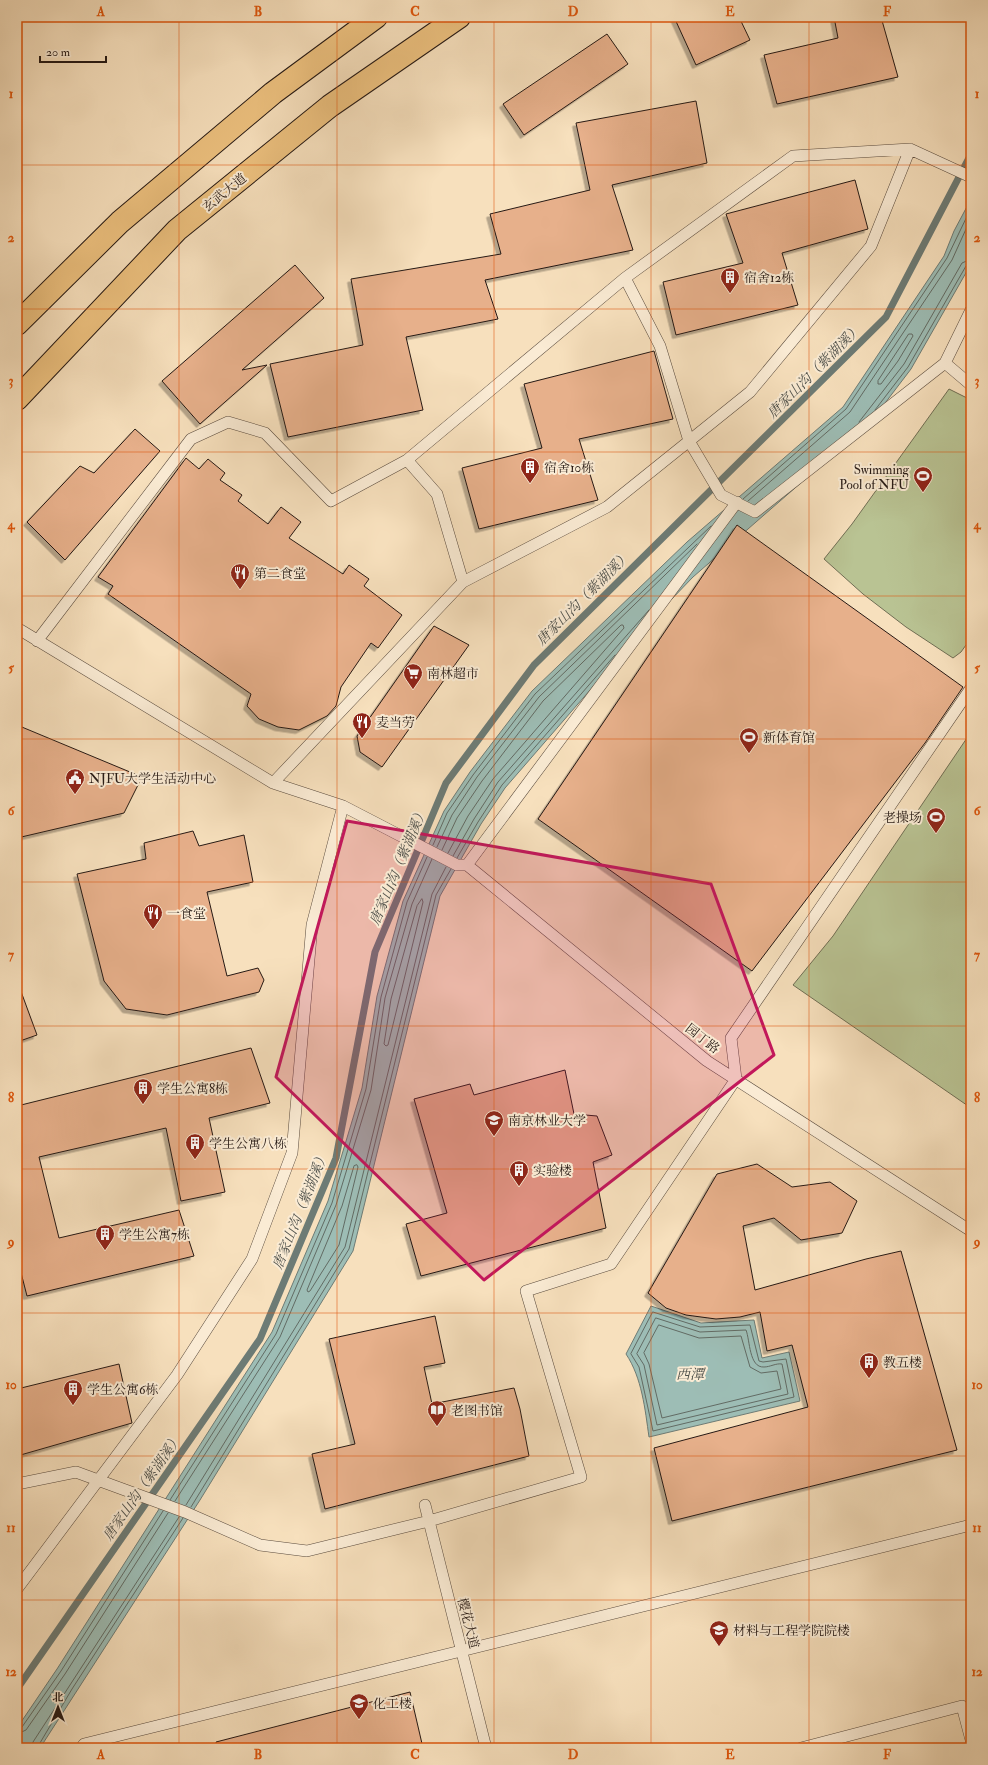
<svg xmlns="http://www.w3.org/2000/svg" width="988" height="1765" viewBox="0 0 988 1765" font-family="'IM FELL Double Pica','Noto Serif SC',serif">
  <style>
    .green { fill: #b9c393; stroke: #706e54 }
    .water { fill: #9dbdb5; stroke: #6d7b75 }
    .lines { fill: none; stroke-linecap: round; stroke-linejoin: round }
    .shore { stroke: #626b64; stroke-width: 1 }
    .stream { stroke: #6d7b75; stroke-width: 7 }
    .building { fill: #e7b08b; stroke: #261914; filter: url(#shadow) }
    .lane-casing { stroke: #5a4b3e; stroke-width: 12 }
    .highway-casing { stroke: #261914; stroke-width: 24 }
    .lane { stroke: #faebd4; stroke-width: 11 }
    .highway { stroke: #ecc07e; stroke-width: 22 }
    .marked { fill: #c2185b; fill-opacity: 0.2; stroke: #c2185b; stroke-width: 3; stroke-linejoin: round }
    .grid { fill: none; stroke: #de560c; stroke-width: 1; stroke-opacity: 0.55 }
    .labels { text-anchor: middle; stroke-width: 4; stroke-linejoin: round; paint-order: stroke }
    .street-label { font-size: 13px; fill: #261914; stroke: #faebd4 }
    .poi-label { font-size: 13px; fill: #261914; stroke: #faebd4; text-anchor: start }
    .water-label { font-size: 14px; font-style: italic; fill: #50524c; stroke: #faebd4 }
    .neatline { fill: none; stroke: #de560c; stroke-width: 1.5 }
    .grid-label { font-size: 13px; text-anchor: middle; font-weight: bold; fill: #de560c }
  </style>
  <defs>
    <filter id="shadow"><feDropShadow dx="-3.5" dy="3.5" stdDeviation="0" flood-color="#0004"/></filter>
  </defs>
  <rect width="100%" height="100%" fill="#f7e0bd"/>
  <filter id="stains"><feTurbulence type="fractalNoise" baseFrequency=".005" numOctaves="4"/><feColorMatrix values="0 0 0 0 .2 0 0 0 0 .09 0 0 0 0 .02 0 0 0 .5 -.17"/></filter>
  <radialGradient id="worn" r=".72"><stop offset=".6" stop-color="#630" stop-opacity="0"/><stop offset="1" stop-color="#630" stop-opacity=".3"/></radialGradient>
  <!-- green -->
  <path class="green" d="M949,389L971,400V638L961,652L953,658L906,627L863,594L824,559L852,524Z
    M971,732V1108L793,985L833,936Z"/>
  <!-- water -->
  <path class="water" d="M971,199V264L911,369L863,432L803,481L693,577L643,629L505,788L481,824L440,896L353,1251L200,1500L40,1748H17V1728L57,1669L272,1332L328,1201L362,1088L377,996L403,901L444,811L470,772L532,691L687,542L843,407L944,256L954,231Z
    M651,1306L701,1323L754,1320L762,1358L789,1352L800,1401L649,1437C645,1409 642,1378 626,1354Z"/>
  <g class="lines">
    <!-- shore -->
    <path class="shore" d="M909,334H912L913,336L898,361L881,384H878V381Z
      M875,410L908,367L966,266L971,264
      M859,422L904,364L962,263L971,259
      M743,499L846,409L947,258L971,208
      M748,501L850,412L952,260L971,218
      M433,845L447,813L473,775L535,694L711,526
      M437,847L452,815L477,777L539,697L697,544
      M442,850L457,818L482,781L543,701L621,625H623L624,628L493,779L468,816L448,853
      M453,856L474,819L498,782L649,610
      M457,858L478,822L502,785L615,655
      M422,899L423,902L388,1045L386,1046L384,1044L391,999L417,906Z
      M357,1165L358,1167L339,1245L310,1291L308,1292L307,1290L342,1206L354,1166Z
      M653,1312L700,1327L750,1325L759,1361L763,1362L786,1359L794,1397L653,1431L639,1367L631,1354Z
      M656,1318L700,1332L746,1330C750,1340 749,1368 764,1367C770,1367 776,1363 782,1364L788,1394L657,1425L644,1365L637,1354Z
      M659,1325L699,1338L741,1336L750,1367L761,1373L777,1371L781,1389L662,1418L649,1364L644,1353Z
      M170,1500L276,1334L332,1203L366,1089L381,997L407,902L427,857
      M175,1501L280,1337L336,1205L371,1090L385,998L412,904L432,859
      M186,1505L345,1247L432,894L446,867
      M191,1507L349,1249L436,895L451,869
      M17,1729L22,1727L61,1671L163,1511
      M17,1734L26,1730L65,1674L168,1513
      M32,1748L33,1742L179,1517
      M37,1748L72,1689L183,1518"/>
    <!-- stream -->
    <path class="stream" d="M17,1689L260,1339L336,1158L375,952L446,783L534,665L886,317L971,154"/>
  </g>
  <!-- building -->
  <path class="building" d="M674,17H739L750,40L696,65Z
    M834,17H881L898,77L777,104L764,55L838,38Z
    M607,34L628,64L524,135L503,104Z
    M696,101L707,163L612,185L633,250L485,280L498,319L406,337L423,410L288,437L270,364L363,345L351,279L501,254L490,214L590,190L576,123Z
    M855,180L868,229L782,253L798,305L676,335L663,282L743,263L726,214Z
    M295,265L324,298L242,370L267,365L200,424L162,381Z
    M654,351L673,419L579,439L598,500L479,529L462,468L542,448L524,384Z
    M135,429L160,451L65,560L27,522L80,466L94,473Z
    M186,458L199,469L208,459L225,473L220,480L242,495L238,501L268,524L281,507L301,522L289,538L343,574L349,565L369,579L364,586L402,615L378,648L371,643L341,687L336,706L327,716L299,730L278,727L259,719L247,706L251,694L108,594L113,586L98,577Z
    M737,525L963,687L925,743L752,971L538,819Z
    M434,626L469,645L382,767L360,752L357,736Z
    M17,725L142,777L124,813L17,838Z
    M193,831L199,846L244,835L253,882L207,892L227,976L258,968L264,980L259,992L167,1015L126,1009L104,981L77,874L146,859L144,843Z
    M19,986L37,1035L17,1042V987Z
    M251,1048L270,1103L209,1118L225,1192L181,1201L166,1128L39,1157L59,1238L179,1210L194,1256L27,1296L17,1257V1106Z
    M565,1070L574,1114L597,1116L612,1155L593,1162L606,1228L421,1276L406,1224L447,1213L414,1099L470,1084L474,1095Z
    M757,1164L792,1187L830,1182L857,1201L842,1233L801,1240L774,1218L743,1226L755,1290L866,1259L901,1251L957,1450L672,1521L654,1448L808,1407L792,1345L767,1351L760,1312L740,1317L716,1319L686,1315L666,1308L648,1293L717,1174Z
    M435,1316L445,1363L424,1367L432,1404L514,1388L520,1409L529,1456L325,1509L312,1454L355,1444L329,1339Z
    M119,1364L132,1423L17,1456V1389Z
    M410,1692L423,1748H217L216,1742Z"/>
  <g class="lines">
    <defs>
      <path id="lane" d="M625,278L660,346L689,441L721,495L755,512L945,363L971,385
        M945,363L971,310
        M407,460L625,278L793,156L910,149
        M17,628L273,783L343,806L457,865H467L707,1061L971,1231
        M37,641L191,439L228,422L265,433L331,501L407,460L437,494L463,582
        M273,783L463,582L607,507L750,392L871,246L910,149L971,177
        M467,865L737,502
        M17,1484L76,1472L185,1512L260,1545L307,1551L429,1521L581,1477L526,1291L611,1264L736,1079L731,1038L971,688
        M425,1505L486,1748
        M17,1589L177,1375L252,1259L292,1153L312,925L343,806
        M81,1748L84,1744L971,1525
        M801,1748L962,1706L971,1740"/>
      <path id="highway" d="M17,324L120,222L273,93L376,17
        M17,399L177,230L330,106L459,17"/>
    </defs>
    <!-- lane casing -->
    <use href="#lane" class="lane-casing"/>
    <!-- highway casing -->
    <use href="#highway" class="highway-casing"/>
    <!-- lane -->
    <use href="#lane" class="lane"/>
    <!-- highway -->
    <use href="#highway" class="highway"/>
  </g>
  <!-- marked area -->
  <path class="marked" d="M347,821L711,884L774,1055L484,1280L276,1077Z"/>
  <!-- grid -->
  <path class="grid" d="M179,17V1748M337,17V1748M494,17V1748M651,17V1748M809,17V1748M17,165H971M17,309H971M17,452H971M17,596H971M17,739H971M17,882H971M17,1026H971M17,1169H971M17,1313H971M17,1456H971M17,1600H971"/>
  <!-- icons -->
  <defs>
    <symbol id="building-pin" viewBox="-11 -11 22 30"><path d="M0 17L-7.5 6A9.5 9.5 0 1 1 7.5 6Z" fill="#8f2418" stroke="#faebd4"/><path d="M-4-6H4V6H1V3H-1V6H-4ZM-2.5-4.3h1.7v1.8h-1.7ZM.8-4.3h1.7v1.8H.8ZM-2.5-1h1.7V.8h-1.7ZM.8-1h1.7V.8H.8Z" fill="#fff"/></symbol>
    <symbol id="stadium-pin" viewBox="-11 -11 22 30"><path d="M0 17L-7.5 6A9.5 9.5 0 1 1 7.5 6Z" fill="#8f2418" stroke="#faebd4"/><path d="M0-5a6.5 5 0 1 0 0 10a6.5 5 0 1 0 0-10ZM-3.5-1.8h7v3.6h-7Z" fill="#fff"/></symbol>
    <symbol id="restaurant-pin" viewBox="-11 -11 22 30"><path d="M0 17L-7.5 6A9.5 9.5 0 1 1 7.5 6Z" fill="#8f2418" stroke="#faebd4"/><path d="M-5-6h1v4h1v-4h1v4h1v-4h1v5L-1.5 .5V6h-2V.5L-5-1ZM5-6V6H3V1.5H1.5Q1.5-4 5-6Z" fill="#fff"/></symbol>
    <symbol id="supermarket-pin" viewBox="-11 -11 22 30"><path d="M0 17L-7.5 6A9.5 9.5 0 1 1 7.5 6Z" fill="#8f2418" stroke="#faebd4"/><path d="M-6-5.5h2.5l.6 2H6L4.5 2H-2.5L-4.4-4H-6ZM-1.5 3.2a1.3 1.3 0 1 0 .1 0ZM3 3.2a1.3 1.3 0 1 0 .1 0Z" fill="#fff"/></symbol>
    <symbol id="civic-pin" viewBox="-11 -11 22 30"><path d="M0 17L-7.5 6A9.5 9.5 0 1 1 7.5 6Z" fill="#8f2418" stroke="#faebd4"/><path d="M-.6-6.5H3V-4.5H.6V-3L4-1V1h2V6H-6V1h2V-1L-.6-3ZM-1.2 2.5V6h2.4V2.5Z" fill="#fff"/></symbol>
    <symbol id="university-pin" viewBox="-11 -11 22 30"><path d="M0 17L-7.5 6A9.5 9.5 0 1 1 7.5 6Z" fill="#8f2418" stroke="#faebd4"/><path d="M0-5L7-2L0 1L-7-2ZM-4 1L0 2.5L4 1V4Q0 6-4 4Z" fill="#fff"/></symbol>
    <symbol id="library-pin" viewBox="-11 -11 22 30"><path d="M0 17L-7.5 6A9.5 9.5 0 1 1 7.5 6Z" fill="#8f2418" stroke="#faebd4"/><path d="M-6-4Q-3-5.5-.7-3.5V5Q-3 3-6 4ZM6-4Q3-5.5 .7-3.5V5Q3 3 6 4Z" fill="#fff"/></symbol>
  </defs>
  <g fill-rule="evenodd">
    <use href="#building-pin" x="719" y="266" width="22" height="30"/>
    <use href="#building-pin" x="519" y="456" width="22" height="30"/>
    <use href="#stadium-pin" x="912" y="465" width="22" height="30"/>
    <use href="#restaurant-pin" x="229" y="562" width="22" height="30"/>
    <use href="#supermarket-pin" x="402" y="662" width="22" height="30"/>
    <use href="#restaurant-pin" x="351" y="711" width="22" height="30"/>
    <use href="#stadium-pin" x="738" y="726" width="22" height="30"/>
    <use href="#civic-pin" x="64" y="767" width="22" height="30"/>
    <use href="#stadium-pin" x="925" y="806" width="22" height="30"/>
    <use href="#restaurant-pin" x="142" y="902" width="22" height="30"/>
    <use href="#building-pin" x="132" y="1077" width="22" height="30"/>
    <use href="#university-pin" x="483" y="1109" width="22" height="30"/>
    <use href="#building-pin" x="184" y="1132" width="22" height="30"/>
    <use href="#building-pin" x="508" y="1159" width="22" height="30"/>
    <use href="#building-pin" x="94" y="1223" width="22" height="30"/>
    <use href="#building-pin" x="858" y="1351" width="22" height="30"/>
    <use href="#building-pin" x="62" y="1378" width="22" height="30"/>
    <use href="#library-pin" x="426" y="1399" width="22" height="30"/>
    <use href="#university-pin" x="708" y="1619" width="22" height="30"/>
    <use href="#university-pin" x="348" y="1692" width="22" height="30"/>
  </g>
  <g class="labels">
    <!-- street labels -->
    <g class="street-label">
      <text transform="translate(224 192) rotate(-39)" y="5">玄武大道</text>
      <text transform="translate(703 1038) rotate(38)" y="5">园丁路</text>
      <text transform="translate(469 1623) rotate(76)" y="5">樱花大道</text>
    </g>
    <!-- poi labels -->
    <g class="poi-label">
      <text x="744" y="282">宿舍12栋</text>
      <text x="544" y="472">宿舍10栋</text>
      <text x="909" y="474" text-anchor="end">Swimming<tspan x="909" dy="15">Pool of NFU</tspan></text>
      <text x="254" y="578">第二食堂</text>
      <text x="427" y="678">南林超市</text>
      <text x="376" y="727">麦当劳</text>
      <text x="763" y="742">新体育馆</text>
      <text x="89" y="783">NJFU大学生活动中心</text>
      <text x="922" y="822" text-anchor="end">老操场</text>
      <text x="167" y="918">一食堂</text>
      <text x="157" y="1093">学生公寓8栋</text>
      <text x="508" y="1125">南京林业大学</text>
      <text x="209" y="1148">学生公寓八栋</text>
      <text x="533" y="1175">实验楼</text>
      <text x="119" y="1239">学生公寓7栋</text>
      <text x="883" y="1367">教五楼</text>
      <text x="87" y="1394">学生公寓6栋</text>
      <text x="451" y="1415">老图书馆</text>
      <text x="733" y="1635">材料与工程学院院楼</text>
      <text x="373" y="1708">化工楼</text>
    </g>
    <!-- water labels -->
    <g class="water-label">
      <text transform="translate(814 371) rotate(-45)" y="5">唐家山沟（紫湖溪）</text>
      <text transform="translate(583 598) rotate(-45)" y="5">唐家山沟（紫湖溪）</text>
      <text transform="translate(398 866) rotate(-67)" y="5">唐家山沟（紫湖溪）</text>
      <text transform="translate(300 1210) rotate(-68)" y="5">唐家山沟（紫湖溪）</text>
      <text x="690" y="1379">西潭</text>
      <text transform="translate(142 1487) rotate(-55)" y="5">唐家山沟（紫湖溪）</text>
    </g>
  </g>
  <!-- margin -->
  <rect width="988" height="1765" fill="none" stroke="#f7e0bd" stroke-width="44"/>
  <!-- north arrow -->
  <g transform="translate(58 1707)" stroke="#faebd4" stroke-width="3" paint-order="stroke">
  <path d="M0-3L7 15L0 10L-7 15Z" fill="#261914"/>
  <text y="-6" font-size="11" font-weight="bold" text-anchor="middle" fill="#261914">北</text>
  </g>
  <!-- scale -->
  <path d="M40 56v6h66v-6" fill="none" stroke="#261914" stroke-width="2"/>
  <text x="46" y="56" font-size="12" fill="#261914" stroke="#faebd4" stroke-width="3" paint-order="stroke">20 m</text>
  <rect x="22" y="22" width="944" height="1721" class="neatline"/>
  <g class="grid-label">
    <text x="101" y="16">A</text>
    <text x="258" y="16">B</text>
    <text x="415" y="16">C</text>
    <text x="573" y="16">D</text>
    <text x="730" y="16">E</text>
    <text x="887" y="16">F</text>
    <text x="11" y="98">1</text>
    <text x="977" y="98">1</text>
    <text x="11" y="242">2</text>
    <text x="977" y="242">2</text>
    <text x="11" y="385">3</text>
    <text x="977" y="385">3</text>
    <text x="11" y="529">4</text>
    <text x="977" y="529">4</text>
    <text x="11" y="672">5</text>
    <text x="977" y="672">5</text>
    <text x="11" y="815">6</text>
    <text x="977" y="815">6</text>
    <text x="11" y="959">7</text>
    <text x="977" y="959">7</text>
    <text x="11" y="1102">8</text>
    <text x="977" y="1102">8</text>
    <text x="11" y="1246">9</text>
    <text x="977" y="1246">9</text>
    <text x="11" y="1389">10</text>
    <text x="977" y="1389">10</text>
    <text x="11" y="1532">11</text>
    <text x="977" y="1532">11</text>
    <text x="11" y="1676">12</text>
    <text x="977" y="1676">12</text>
    <text x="101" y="1759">A</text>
    <text x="258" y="1759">B</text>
    <text x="415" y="1759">C</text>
    <text x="573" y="1759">D</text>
    <text x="730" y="1759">E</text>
    <text x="887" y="1759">F</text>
  </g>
  <rect width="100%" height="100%" filter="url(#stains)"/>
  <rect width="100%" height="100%" fill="url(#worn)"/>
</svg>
